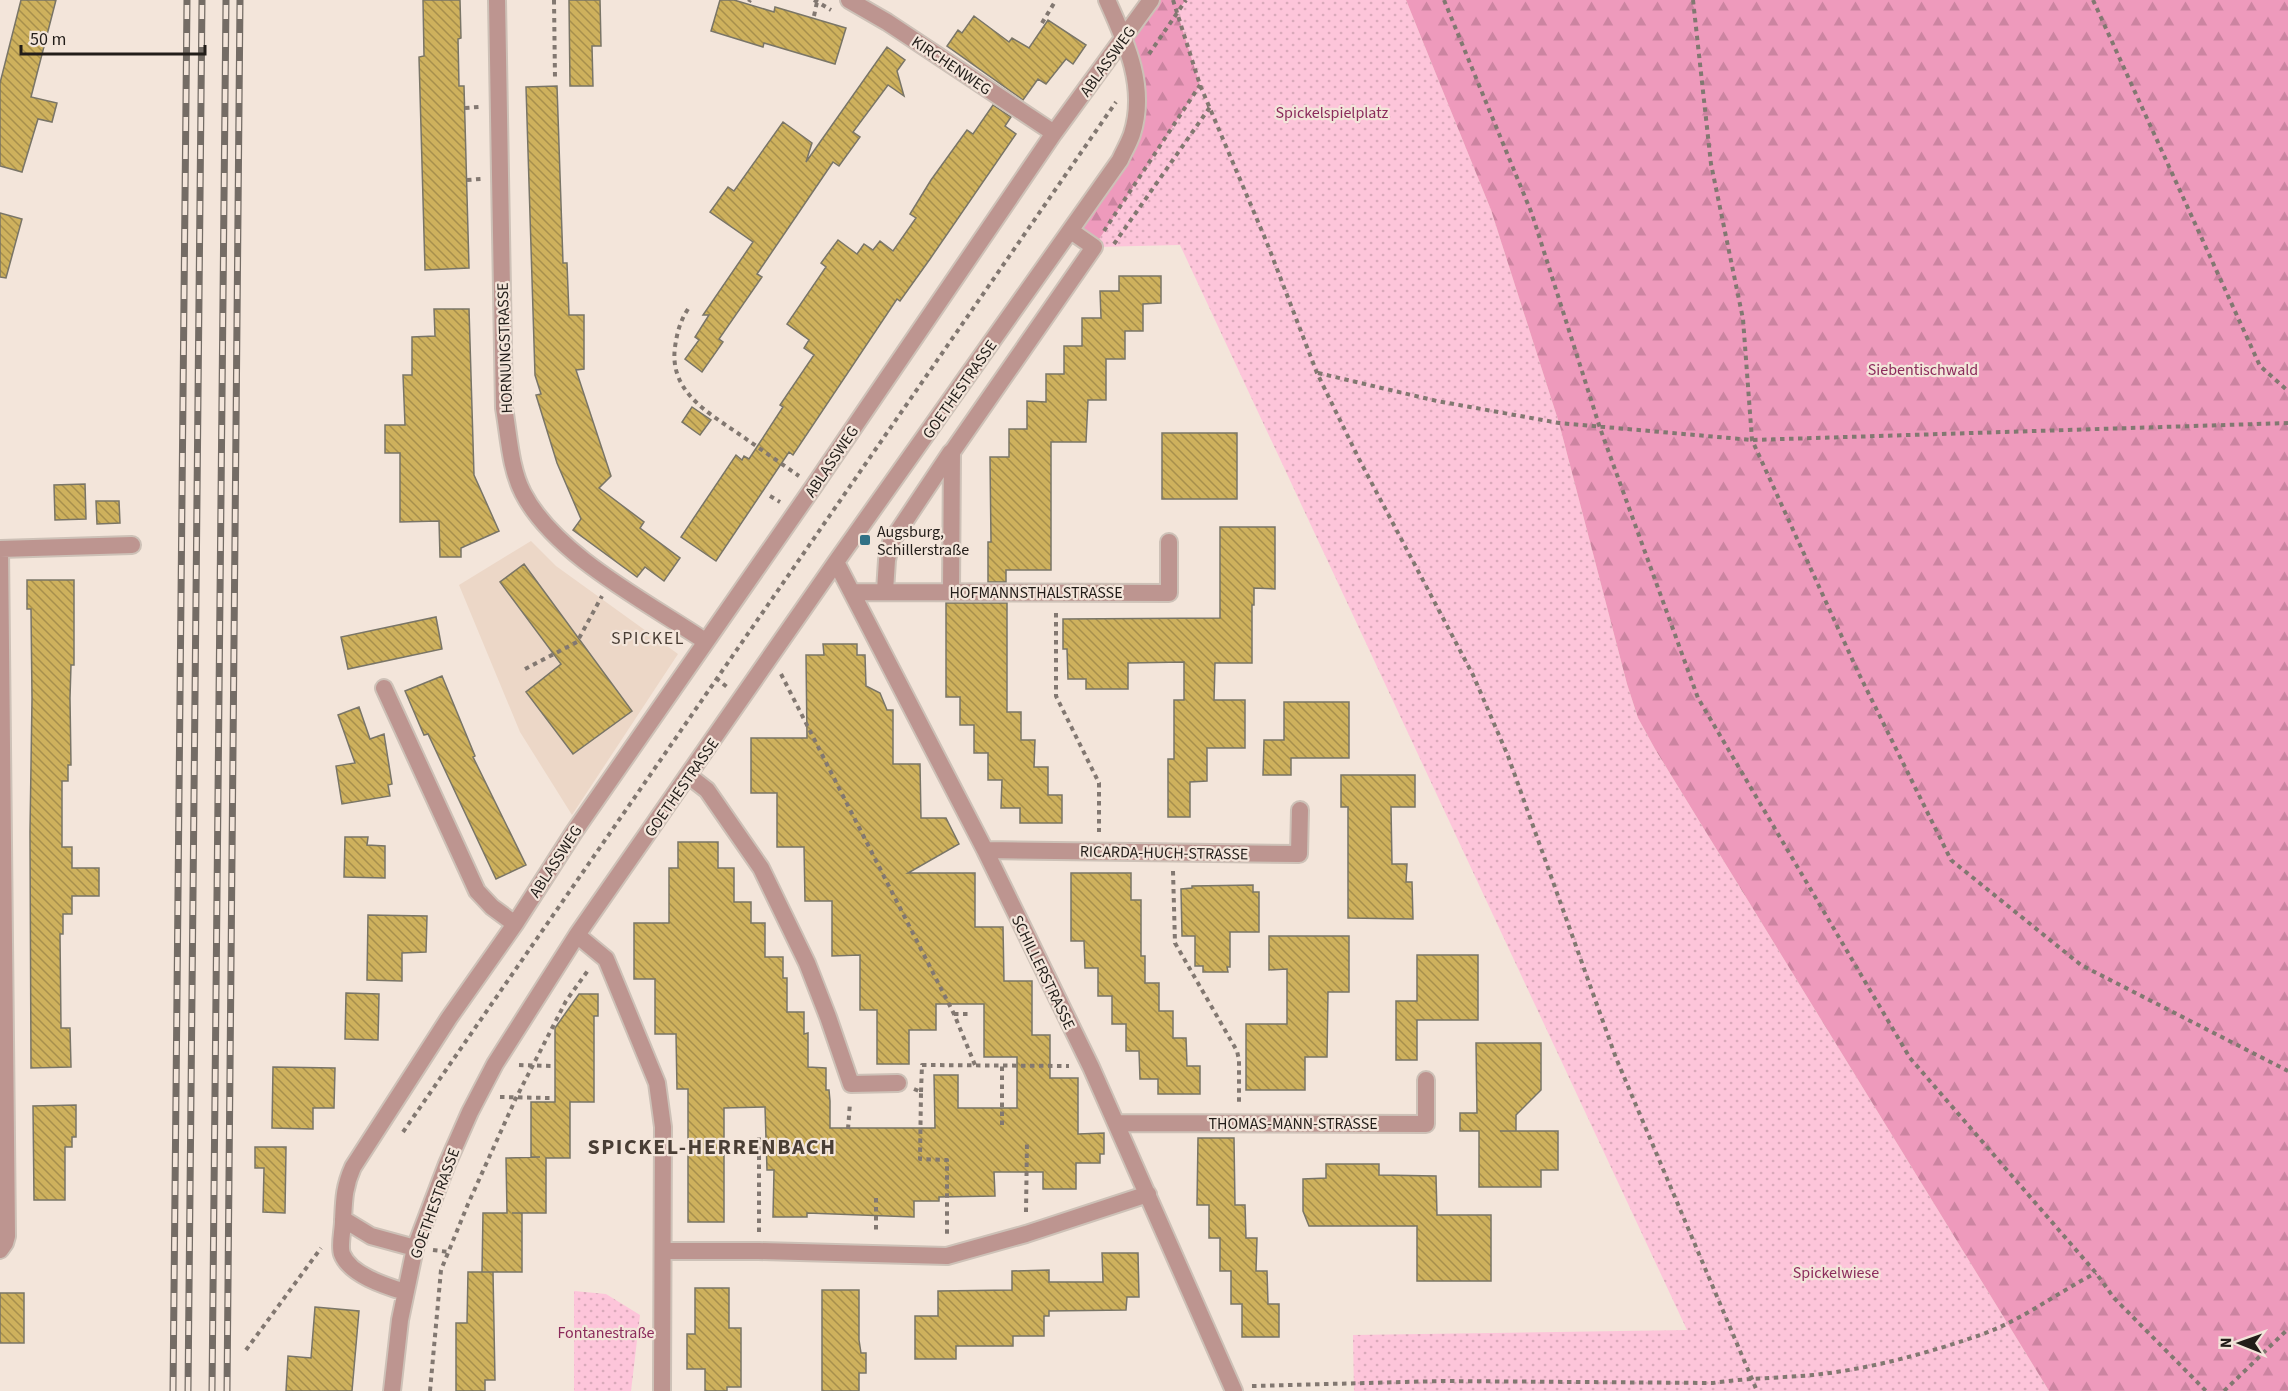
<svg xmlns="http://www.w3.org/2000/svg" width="2288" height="1391" viewBox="0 0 2288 1391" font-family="'Source Sans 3',sans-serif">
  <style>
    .built { fill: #ecd7c7 }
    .grass { fill: url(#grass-dots) }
    .forest { fill: url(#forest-firs) }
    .building { fill: url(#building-back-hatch); stroke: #797567; stroke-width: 1.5 }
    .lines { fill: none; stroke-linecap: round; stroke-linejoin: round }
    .minor-casing { stroke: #cdc1b7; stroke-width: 20 }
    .path { stroke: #827871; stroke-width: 4; stroke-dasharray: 4.5 4.5; stroke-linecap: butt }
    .minor { stroke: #bd9590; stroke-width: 16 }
    .rail-casing { stroke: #746c65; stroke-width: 7 }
    .rail { stroke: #f3e5da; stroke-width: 4.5; stroke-dasharray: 14; stroke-linecap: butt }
    .poi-dot { fill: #317185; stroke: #f3e5da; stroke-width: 2 }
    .labels { text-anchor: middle; stroke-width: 4.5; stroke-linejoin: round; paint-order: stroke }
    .street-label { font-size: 16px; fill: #221d19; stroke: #f3e5da }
    .park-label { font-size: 16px; fill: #8b2b5b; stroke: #f3e5da }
    .poi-label { font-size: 16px; fill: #221d19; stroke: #f3e5da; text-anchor: start }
    .neighbourhood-label { font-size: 18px; letter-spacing: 1.5px; fill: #493e35; stroke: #f3e5da }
    .district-label { font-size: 22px; font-weight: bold; letter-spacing: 1.5px; fill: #493e35; stroke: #f3e5da }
  </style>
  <defs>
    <pattern id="grass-dots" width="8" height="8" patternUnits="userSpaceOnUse" patternTransform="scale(1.5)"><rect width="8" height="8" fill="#fdc5da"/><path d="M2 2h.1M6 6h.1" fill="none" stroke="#d9a9ba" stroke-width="1.8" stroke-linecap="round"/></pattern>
    <pattern id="forest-firs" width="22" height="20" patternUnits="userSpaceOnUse" patternTransform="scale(1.5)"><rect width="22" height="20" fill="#ee9abc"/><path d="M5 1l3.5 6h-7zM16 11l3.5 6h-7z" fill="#cc84a1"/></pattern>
    <pattern id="building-back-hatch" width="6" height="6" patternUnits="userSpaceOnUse" patternTransform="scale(1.5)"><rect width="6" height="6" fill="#ceb15d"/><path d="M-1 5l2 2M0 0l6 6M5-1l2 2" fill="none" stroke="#a78f4c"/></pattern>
  </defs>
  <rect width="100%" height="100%" fill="#f3e5da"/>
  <!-- built -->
  <path class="built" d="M531,541L556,566L678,654L572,815L520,732L459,585Z"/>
  <!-- grass -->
  <path class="grass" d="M1186,0H1406L1491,210L1559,423L1627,684L1638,718L1655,749L2049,1391H1354L1353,1335L1687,1330L1180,245L1094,247L1200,85L1177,12Z
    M574,1291L606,1294L640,1315L631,1391H574Z"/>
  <!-- forest -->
  <path class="forest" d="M1151,0H1186L1177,12L1200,85L1094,247L1071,231L1132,133L1125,37Z
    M1406,0H2288V1391H2049L1655,749L1638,718L1627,684L1559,423L1491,210Z"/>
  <!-- building -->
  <path class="building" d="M21,0H56L31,97L57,103L52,122L38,119L22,172L0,166V83Z
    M423,0H460L461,38L458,39L459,86H464L469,268L425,270L419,57L424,56Z
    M569,0H600L601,46H592L593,86H570Z
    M720,0H734L774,12L775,7L846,28L835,64L764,43L763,47L711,31Z
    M974,16L1009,42L1012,38L1029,48L1048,20L1086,45L1073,64L1066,59L1046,84L1038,79L1023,100L947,46L958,30L962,33Z
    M887,47L905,60L897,71L904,96L888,85L853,132L860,137L839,166L833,162L812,193L757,274L762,277L719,339L723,342L702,372L685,359L699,340L695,337L709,315H703L753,242L710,212L728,187L734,191L783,122L812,143L806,162Z
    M557,86L563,263H567L569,315H584V369L576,370L611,476L599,488L644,522L640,528L680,558L664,581L645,567L637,577L573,530L581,519L557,463L536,395L541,394L535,375L526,87Z
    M993,105L1011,117L1005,126L1016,134L930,259L900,301L897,299L793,455L789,452L716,561L681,537L736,455L742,460L744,456L749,459L783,407L780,405L814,355L804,348L809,340L787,324L826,267L821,263L838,240L857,254L864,244L873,250L880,241L893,251L916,218L910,214L931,180L967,130L973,134Z
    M0,213L22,219L6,278L0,277Z
    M1119,276H1161V303L1143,304V331H1125V359H1106V400H1088L1086,442H1051V570H1006V582H988V542H991L990,457H1009V429H1027V401L1046,402V374H1064V346H1082V318H1101L1100,291H1119Z
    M434,309H469L474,475L499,531L461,548V557H440L439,521L400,522V453H385V425H405L403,375H412V337L435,336Z
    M692,407L711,420L700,435L682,422Z
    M1162,433H1237V499H1162Z
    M85,484L86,519L55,520L54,485Z
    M96,501H119L120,523L97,524Z
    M1220,527H1275V589L1254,588V605H1252V663H1215L1214,700H1245V748H1207V781L1190,782V817H1168V759H1174V700H1184V662L1128,663V689H1086V679H1068L1067,649H1063V619L1220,618Z
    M524,564L632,711L573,754L526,692L561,664L500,582Z
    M27,580H74V665H71L70,698L71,765H68V781H62V847H72V868H99V896H72V914H63V934H60L61,1028H70L71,1067L31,1068L30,832L32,699L31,609H27Z
    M946,603H1007V712H1021V740H1035L1034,767H1048V795H1062V823H1020V808H1001L1002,780H988V753H974V725H960V697H946Z
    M436,617L442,649L348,669L341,637Z
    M823,644H857V655H865L866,686L880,693L887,710H893V764H920L921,818H946L959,844L908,873H975V927H1003L1004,981H1032V1035H1050V1078H1078V1134L1104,1133V1154H1100V1163H1076V1189H1043V1172H994L995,1196L939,1197V1201H914V1217L807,1213V1217H773L774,1170H767L765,1107L724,1108V1222H688V1089H677L676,1034H655V979H634V923H669V868H678V842H718V868H734V902H751V923H765V957H783V978H787V1012H804V1034L808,1033V1067L826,1068V1090H829L830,1101V1128H935L934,1075H958V1108H1017V1057H984V1004H936V1030H909V1064H877V1010H860V955L832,956V901H805L804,847H777V793H751V738H807L806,655H824Z
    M442,676L475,756L473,757L526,865L496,879L428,734L424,735L405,691Z
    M1284,702H1349V758H1291V775H1263L1264,740H1284Z
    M359,707L370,739L384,734L392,784L388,785L390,796L342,804L336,766L355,763L338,715Z
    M1341,775H1415V807H1391L1392,864H1407L1406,882H1412L1413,919L1348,918V807H1341Z
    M345,837H368L367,845L385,846V878L344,877Z
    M1071,873H1131V900H1141V956H1145V983H1159V1011H1173V1038H1186L1187,1066H1200V1094H1158V1079H1140L1139,1051H1126V1024H1112V996H1098V968H1085L1084,941H1071Z
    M1253,885V892H1259V932H1230V967H1227L1228,972H1203V966H1195V936H1182L1181,889L1192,888V886Z
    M368,915L427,916L426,952L402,953V981L367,980Z
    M1269,936H1349V992H1328L1327,1057H1305V1090H1246V1024H1287V969L1269,970Z
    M1417,955H1478V1020H1417V1060H1396V1001H1417Z
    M346,993L379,994L378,1040L345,1039Z
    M579,994H598V1016H594V1102H570V1158H546V1213H512H522V1272H482L483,1213H507L506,1158L540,1157H531V1102H555V1028Z
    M1476,1043H1541V1090L1516,1115V1131H1500H1558V1170H1541V1187H1479V1131H1460V1113H1477Z
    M273,1067L335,1068L334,1108H313V1129L272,1128Z
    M76,1105V1137H72V1147H65V1200H34L33,1106Z
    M1198,1138H1234L1235,1205H1245L1246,1238H1257L1256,1271H1267L1268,1304H1279V1337H1242V1304H1231V1271H1220V1238H1209V1205H1197Z
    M255,1147H286L285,1213L263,1212L264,1168H255Z
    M1326,1164H1379V1175L1436,1176L1437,1215H1491V1281H1417V1226H1309L1303,1211V1179L1326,1178Z
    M1102,1253H1138L1139,1297H1127L1126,1310L1049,1311V1316H1044V1336H1013V1346H956V1359H915V1316H938V1291L1012,1290V1271L1049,1270V1282H1103Z
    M468,1272H493L495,1380H485V1391H456V1323H467Z
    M695,1288H729V1328H741V1387H727V1391H705V1369H687V1334H695Z
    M822,1290H859V1340L861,1353H866V1373H859V1391H822Z
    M0,1293H24V1343H0Z
    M315,1307L359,1311L352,1391H286L288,1356L311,1358Z"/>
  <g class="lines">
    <defs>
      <path id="minor" d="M497,0L504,408C509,436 510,468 523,493C555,555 647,602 705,641
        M849,0L887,22L1054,133
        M0,549L132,545
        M836,562L985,850L1091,1067L1234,1391
        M885,591L887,560L891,542L951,452
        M852,592L1169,593V542
        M951,592L952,452L1094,247L1071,231
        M384,688L477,891L492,907L515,924
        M689,776L707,790L761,868L807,963L828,1017L851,1084L898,1083
        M985,850L1299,854L1300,810
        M577,935L606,959L657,1083L663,1127L662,1391
        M1117,1123L1426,1124V1080
        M343,1219L371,1236L415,1248
        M0,1250L5,1243L7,1236L0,549
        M663,1251H759L947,1256L1026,1234L1148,1194
        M405,1292C386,1286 350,1275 342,1254C339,1246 343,1231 343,1221C344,1200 344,1187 353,1167L449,1018L515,924L574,832L814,486L1054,133L1151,0
        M392,1391L400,1320L415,1248L447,1164L470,1112L495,1064L577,935L836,562L1120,160C1124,151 1129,143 1132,134C1147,87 1126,42 1107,0"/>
    </defs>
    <!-- minor casing -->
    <use href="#minor" class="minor-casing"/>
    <!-- path -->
    <path class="path" d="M554,0L555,78
      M814,0L831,10
      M1173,0L1200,85L1267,243L1317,373L1359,459L1473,675L1508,756L1616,1058L1757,1391
      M1444,0L1532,214L1600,428L1698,698L1910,1058L2096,1273L2114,1298L2206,1391
      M1693,0L1711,164L1743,319L1752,440L1858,672L1951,860L2081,965L2288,1071
      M2093,0L2260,366L2288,391
      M749,2L750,0
      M814,16L817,2
      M1042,23L1056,0
      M1149,54L1186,0
      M465,108L479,107
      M467,180L481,179
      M1104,231L1200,85
      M1114,244L1210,107
      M688,309C680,321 677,333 675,347C669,391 707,412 739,434C759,448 779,462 799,476
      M1318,373L1437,401L1559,423L1752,440L2288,423
      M770,496L780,502
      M1056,613V696L1099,783V832
      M525,669L577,642L602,596
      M781,674L954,1014L975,1065
      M716,678L727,687
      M1173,871L1175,943L1237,1051L1239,1060V1104
      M954,1014H969
      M519,1065L551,1066
      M914,1089L921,1092L920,1159L947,1160V1237
      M921,1092L922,1065L1069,1066
      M500,1097L550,1098
      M1002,1125V1066
      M848,1129L850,1103
      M403,1132L1116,102
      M876,1198V1234
      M1026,1212L1027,1141
      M759,1232V1134
      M433,1250L449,1252
      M246,1350L321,1248
      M1252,1386L1442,1381L1713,1383C1746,1378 1780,1378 1813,1375C1870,1369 1929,1353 1983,1334C2024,1319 2058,1292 2096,1273
      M430,1391L441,1270L468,1204L516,1098L566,1001L589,969
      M2224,1391L2288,1329"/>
    <!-- minor -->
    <use href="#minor" class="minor"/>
    <defs>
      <path id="rail" d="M173,1391L187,0
        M188,1391L202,0
        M212,1391L226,0
        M227,1391L240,0"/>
    </defs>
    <!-- rail casing -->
    <use href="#rail" class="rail-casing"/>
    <!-- rail -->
    <use href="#rail" class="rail"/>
  </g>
  <!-- markers -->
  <rect class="poi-dot" x="859" y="534" width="12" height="12" rx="3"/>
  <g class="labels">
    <!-- street labels -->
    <g class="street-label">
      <text transform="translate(1107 61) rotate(-54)" y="6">ABLASSWEG</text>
      <text transform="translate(952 65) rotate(34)" y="6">KIRCHENWEG</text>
      <text transform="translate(504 348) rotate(-92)" y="6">HORNUNGSTRASSE</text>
      <text transform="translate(959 389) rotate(-55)" y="6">GOETHESTRASSE</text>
      <text transform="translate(831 461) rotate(-56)" y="6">ABLASSWEG</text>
      <text x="1036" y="598">HOFMANNSTHALSTRASSE</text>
      <text transform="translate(681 787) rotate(-55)" y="6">GOETHESTRASSE</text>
      <text transform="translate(1164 852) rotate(1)" y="6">RICARDA-HUCH-STRASSE</text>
      <text transform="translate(555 861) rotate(-57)" y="6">ABLASSWEG</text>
      <text transform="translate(1044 972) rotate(64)" y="6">SCHILLERSTRASSE</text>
      <text x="1293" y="1129">THOMAS-MANN-STRASSE</text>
      <text transform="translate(434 1203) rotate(-70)" y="6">GOETHESTRASSE</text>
    </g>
    <!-- park labels -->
    <g class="park-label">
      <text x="1332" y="118">Spickelspielplatz</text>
      <text x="1923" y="375">Siebentischwald</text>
      <text x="1836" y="1278">Spickelwiese</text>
      <text x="606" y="1338">Fontanestraße</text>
    </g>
    <!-- poi labels -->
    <g class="poi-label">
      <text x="877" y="537">Augsburg,<tspan x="877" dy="18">Schillerstraße</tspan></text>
    </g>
    <!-- neighbourhood labels -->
    <g class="neighbourhood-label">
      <text x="648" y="644">SPICKEL</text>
    </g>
    <!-- district labels -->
    <g class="district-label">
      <text x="712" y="1154">SPICKEL-HERRENBACH</text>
    </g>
  </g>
  <!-- north arrow -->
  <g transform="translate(2240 1343) rotate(271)" stroke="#f3e5da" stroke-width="4.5" paint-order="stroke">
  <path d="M0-4.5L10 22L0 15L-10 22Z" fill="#221d19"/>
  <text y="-9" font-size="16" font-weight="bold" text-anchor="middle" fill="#221d19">N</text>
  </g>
  <!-- scale -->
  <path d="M21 45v9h184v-9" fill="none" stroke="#221d19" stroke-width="3"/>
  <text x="30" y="45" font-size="18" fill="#221d19" stroke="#f3e5da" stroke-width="4.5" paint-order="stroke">50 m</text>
</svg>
